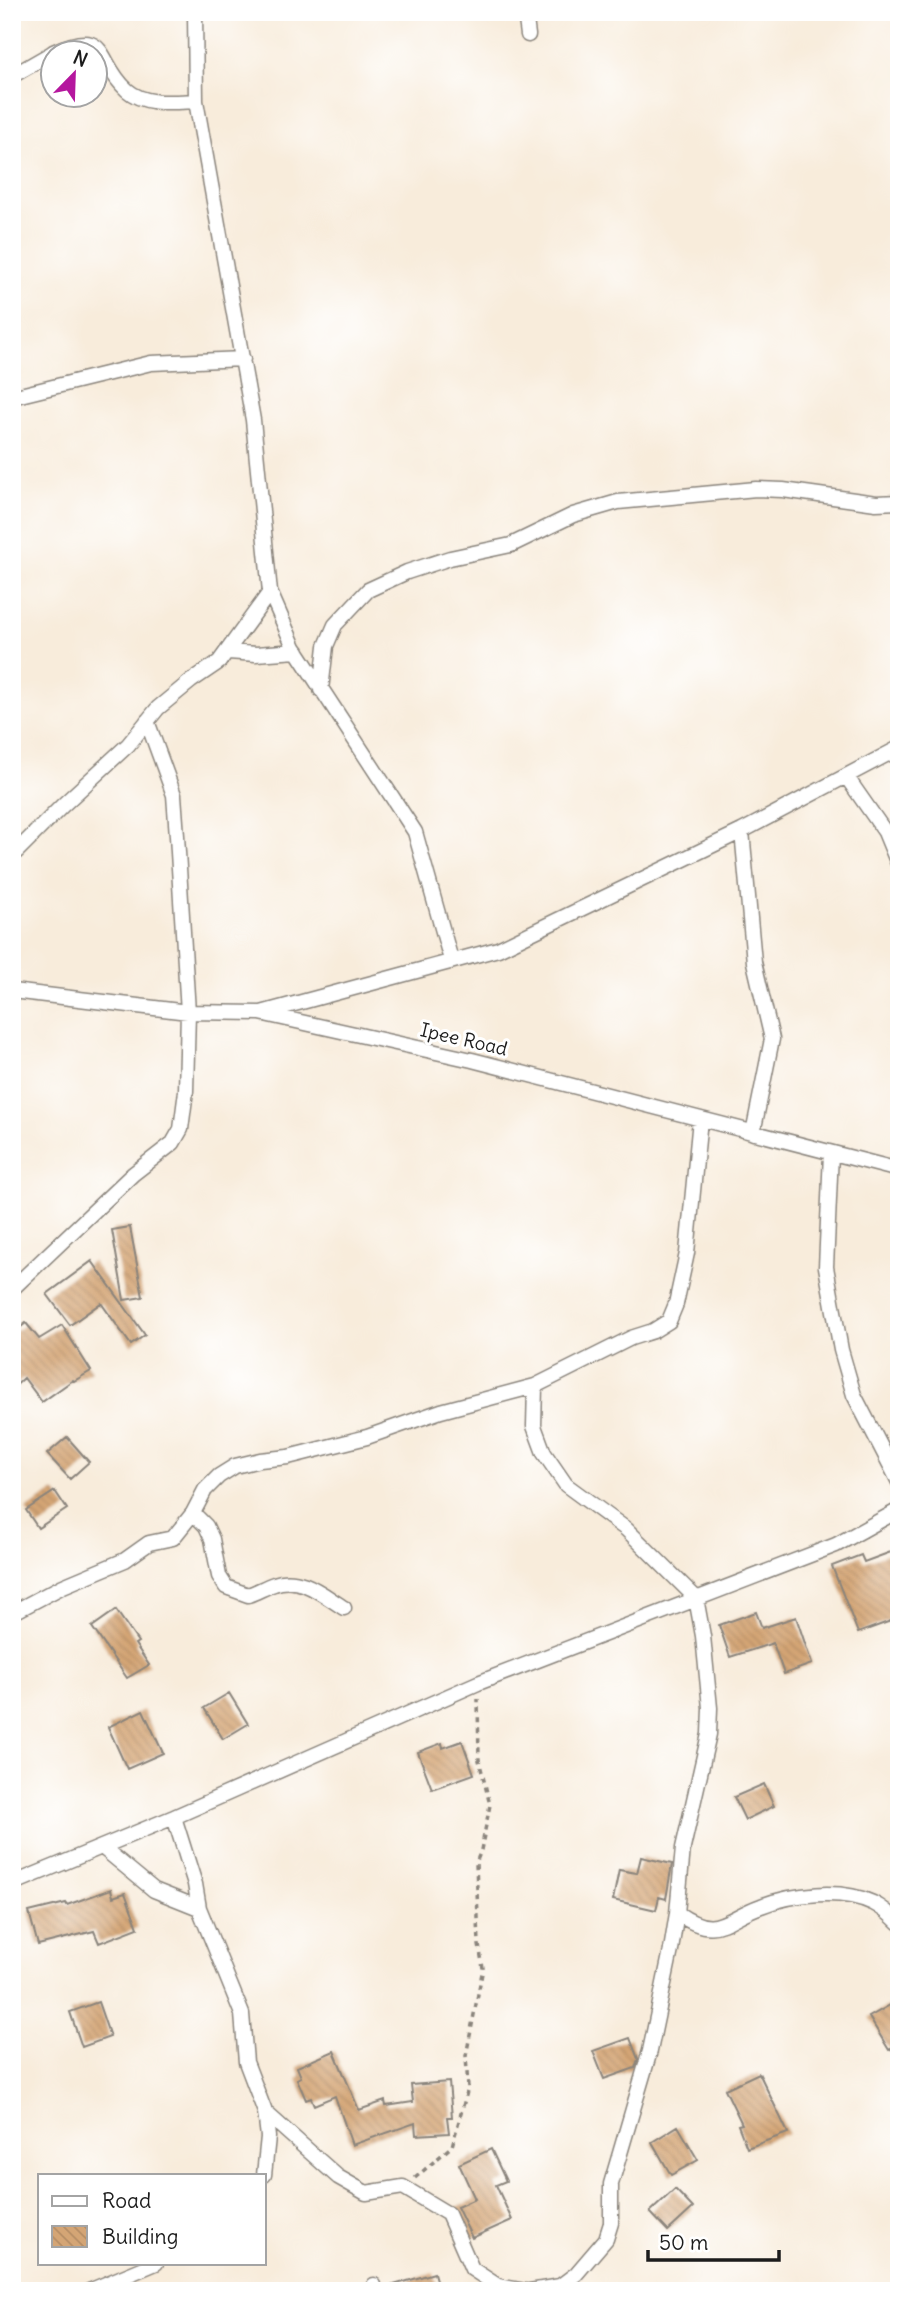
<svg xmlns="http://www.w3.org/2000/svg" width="911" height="2303" viewBox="0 0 911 2303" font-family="Delius,sans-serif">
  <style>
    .building { fill: url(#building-back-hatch) }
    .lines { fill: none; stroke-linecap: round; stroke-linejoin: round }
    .minor-casing { stroke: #8a847c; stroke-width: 17 }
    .path { stroke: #8a847c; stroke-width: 3.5; stroke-dasharray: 5 5; stroke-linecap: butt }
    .minor { stroke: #fff; stroke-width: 14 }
    .labels { text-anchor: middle; stroke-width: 6; stroke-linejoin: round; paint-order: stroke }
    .street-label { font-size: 19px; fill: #1c1c1c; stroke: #fff }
  </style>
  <defs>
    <pattern id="building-back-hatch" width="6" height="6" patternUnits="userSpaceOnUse" patternTransform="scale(1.75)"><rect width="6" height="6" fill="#d4a575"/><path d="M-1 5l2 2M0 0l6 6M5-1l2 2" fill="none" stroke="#b58d65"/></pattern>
  </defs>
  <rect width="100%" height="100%" fill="#fff"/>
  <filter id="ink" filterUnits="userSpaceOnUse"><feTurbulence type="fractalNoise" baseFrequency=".0143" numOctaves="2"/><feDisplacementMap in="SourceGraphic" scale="14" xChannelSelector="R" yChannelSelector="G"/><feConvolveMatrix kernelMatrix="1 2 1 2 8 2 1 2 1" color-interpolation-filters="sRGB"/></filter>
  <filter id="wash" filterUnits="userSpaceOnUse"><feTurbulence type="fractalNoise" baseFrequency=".00686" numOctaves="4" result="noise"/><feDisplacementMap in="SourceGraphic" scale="28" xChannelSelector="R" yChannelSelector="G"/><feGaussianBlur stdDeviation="1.57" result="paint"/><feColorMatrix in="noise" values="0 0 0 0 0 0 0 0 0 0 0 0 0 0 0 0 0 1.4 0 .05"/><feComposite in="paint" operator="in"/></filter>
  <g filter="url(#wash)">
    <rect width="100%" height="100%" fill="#f8ecdb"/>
    <g id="blocks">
      <!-- building -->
      <path class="building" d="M130,1227L143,1297L124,1300L112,1230Z
        M92,1261L145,1335L131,1345L101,1303L70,1325L47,1294Z
        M26,1323L39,1339L62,1325L91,1371L74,1381L73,1380L42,1402L24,1378L12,1389V1334Z
        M67,1437L89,1462L70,1479L47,1454Z
        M55,1491L67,1509L38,1528L26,1510Z
        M899,1549V1618L858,1633L832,1566L861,1555L864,1562Z
        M116,1610L138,1642L135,1644L149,1665L127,1678L92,1627Z
        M756,1612L762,1628L796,1617L812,1664L784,1674L773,1643L730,1657L719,1625Z
        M229,1693L248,1724L223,1739L204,1708Z
        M143,1710L163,1753L127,1769L108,1727Z
        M462,1741L474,1774L432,1789L418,1752L442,1743L443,1748Z
        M764,1784L774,1806L745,1820L734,1797Z
        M641,1857L672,1864L666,1899L659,1897L656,1910L613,1900L619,1870L637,1873Z
        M111,1889L113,1897L125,1893L138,1928L99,1943L94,1931L38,1945L29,1912L66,1903L67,1905Z
        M899,2000V2045L889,2050L869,2017Z
        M98,2002L110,2037L82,2047L70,2012Z
        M630,2038L638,2059L635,2068L604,2079L593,2051Z
        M334,2051L359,2110L385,2101L386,2106L413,2102L411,2085L449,2082L452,2117H447L449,2133L416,2135L415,2123L352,2145L335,2096L314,2105L311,2098L306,2100L297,2079L301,2077L297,2067Z
        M759,2073L788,2133L747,2148L738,2125L742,2124L725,2089Z
        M678,2126L698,2160L671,2175L652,2142Z
        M491,2149L506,2181L496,2185L512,2220L472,2238L457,2207L475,2199L459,2164Z
        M675,2189L693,2208L668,2231L650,2212Z
        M434,2273L439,2291H387V2287Z"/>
    </g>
  </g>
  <g filter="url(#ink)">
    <use href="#blocks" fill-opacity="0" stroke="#8a847c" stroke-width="2"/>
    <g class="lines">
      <defs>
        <path id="minor" d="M195,12L196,101L253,420L270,592L294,647L415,832L451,960
          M525,12L528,35
          M53,52C110,26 95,61 127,90C145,106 173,102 196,101
          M12,76L52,53
          M12,397L151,363L243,359
          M228,652L256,654L297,651
          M321,690L326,646L335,625L368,590L407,572L450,558L511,545L573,515L618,502L756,489L783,490L876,503L899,502
          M846,776L885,832L899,866
          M742,831L754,962L772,1039L753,1133
          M12,856L63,805L128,745L158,708L191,681L219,662L270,592
          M12,991L188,1012L260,1013L472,1060L899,1170
          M261,1013L498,949L742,831L899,748
          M831,1153L826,1267L841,1350L854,1395L899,1482
          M12,1289L133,1174L173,1143L181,1129L186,1091L188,1012L177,836L174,795L147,721
          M193,1513L206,1526L212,1539L219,1576L226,1587L248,1595C257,1592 265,1587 274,1584C300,1574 323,1595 344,1608
          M12,1613L63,1586L125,1560L149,1543L173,1538L193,1513L205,1490L219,1476L235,1466L260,1460L288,1457L367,1437L441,1411L535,1386L631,1338L653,1331L669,1321L676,1304L687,1253L700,1119
          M174,1817L195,1884L199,1908L242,2014L246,2062L265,2112L268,2137L264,2175
          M102,1847L154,1890L199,1908
          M12,1884L174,1817L478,1683L836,1545L899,1510
          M677,1913C717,1941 724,1919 761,1906C792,1894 841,1888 873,1903C883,1908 891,1915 899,1923
          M265,2112L338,2177L366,2193L403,2187L448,2214L472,2269L498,2286L526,2291
          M374,2285V2291
          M89,2291L156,2263
          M530,2291L560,2286L576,2274L606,2239L611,2223V2184L650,2051L671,1950L677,1913L683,1848L709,1734L710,1708L703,1636L696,1598L626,1529L566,1485L544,1453L534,1426L535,1386"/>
      </defs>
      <!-- minor casing -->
      <use href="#minor" class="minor-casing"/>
      <!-- path -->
      <path class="path" d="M415,2178L452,2146L468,2088L466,2056L483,1968L479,1945L476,1863L481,1850L490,1805L479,1760L478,1699"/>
      <!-- minor -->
      <use href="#minor" class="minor"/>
    </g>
  </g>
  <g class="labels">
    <!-- street labels -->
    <g class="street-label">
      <text transform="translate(464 1039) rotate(13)" y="7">Ipee Road</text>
    </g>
  </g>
  <!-- margin -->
  <rect width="911" height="2303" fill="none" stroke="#fff" stroke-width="42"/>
  <!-- legend -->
  <rect x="38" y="2174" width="228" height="91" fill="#ffffff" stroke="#a4a4a4" stroke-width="2"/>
  <rect x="52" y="2196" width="35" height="10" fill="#ffffff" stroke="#a4a4a4" stroke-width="2"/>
  <text x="102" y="2208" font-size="21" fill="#1c1c1c">Road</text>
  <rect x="52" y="2226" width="35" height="21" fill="url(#building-back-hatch)" stroke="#a4a4a4" stroke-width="2"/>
  <text x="102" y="2244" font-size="21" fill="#1c1c1c">Building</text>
  <!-- north arrow -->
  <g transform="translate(74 74) rotate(23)"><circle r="33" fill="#ffffff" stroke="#a4a4a4" stroke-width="2"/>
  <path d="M0-5L12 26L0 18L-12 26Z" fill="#b5179e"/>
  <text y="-10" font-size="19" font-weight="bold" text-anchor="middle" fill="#1c1c1c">N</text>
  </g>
  <!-- scale -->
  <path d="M648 2250v10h131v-10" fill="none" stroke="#1c1c1c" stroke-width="3.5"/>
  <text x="659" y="2250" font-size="21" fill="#1c1c1c" stroke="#ffffff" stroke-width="5" paint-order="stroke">50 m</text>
</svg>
